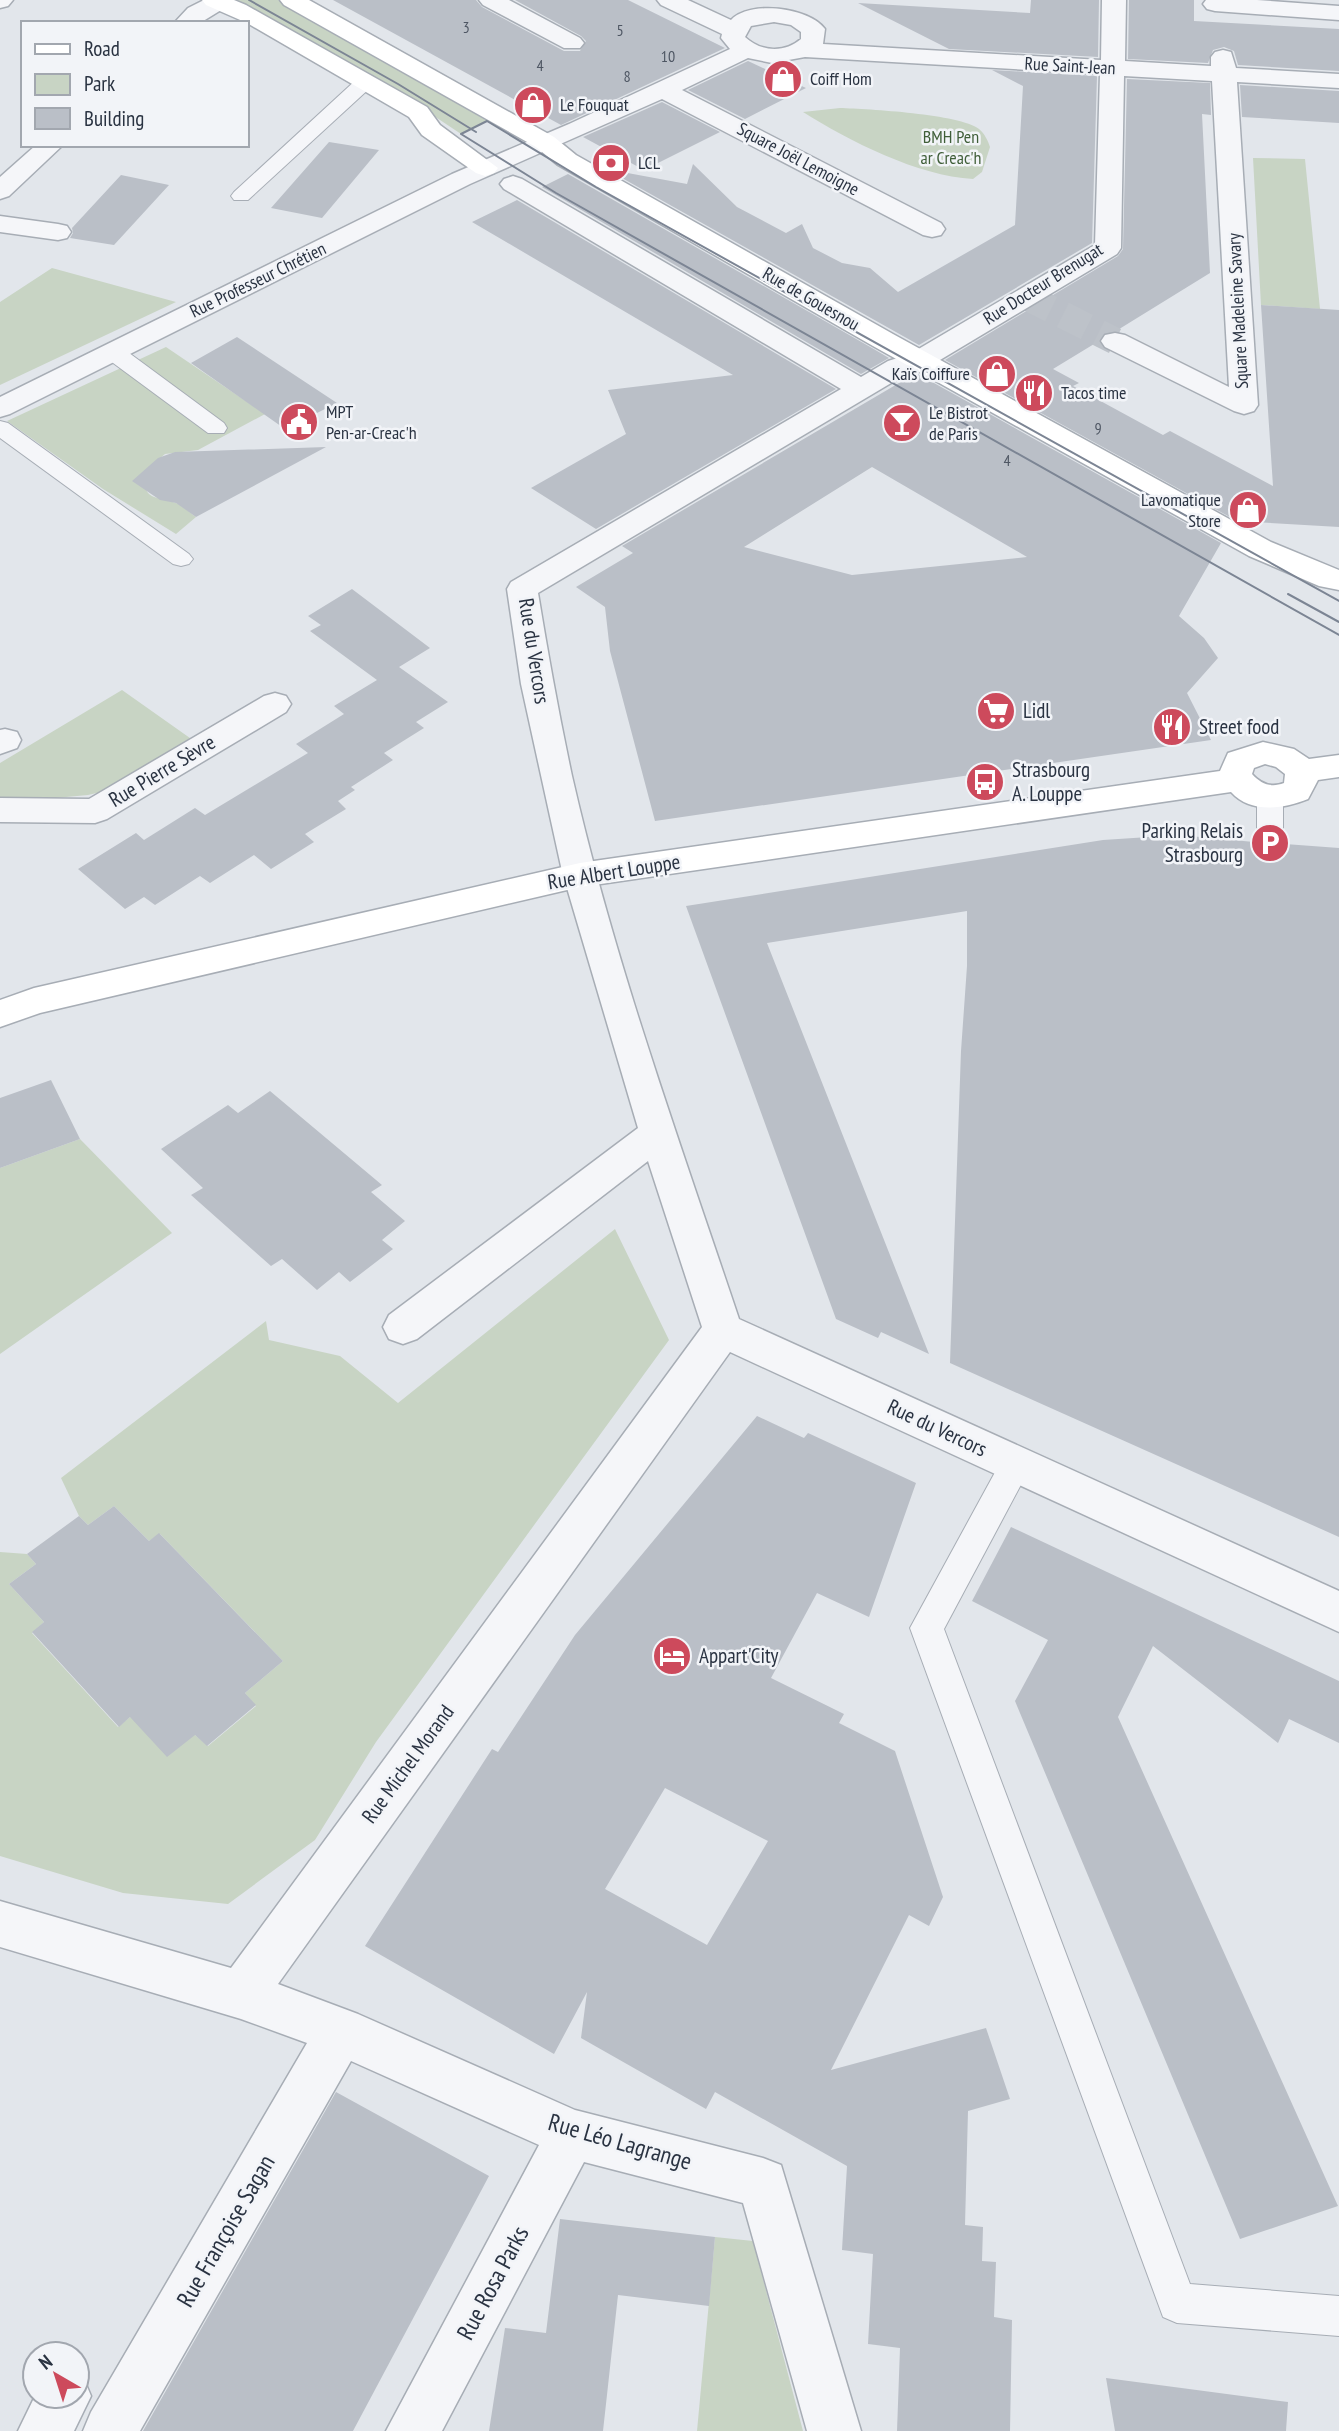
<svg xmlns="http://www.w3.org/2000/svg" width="1339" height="2431" viewBox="0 0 1339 2431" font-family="'PT Sans Narrow',sans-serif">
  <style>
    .green { fill: #c8d4c4 }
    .building { fill: #babfc7; fill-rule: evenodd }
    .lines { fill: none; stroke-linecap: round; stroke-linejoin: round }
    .street-tunnel { stroke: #bdc2c9; stroke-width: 27; stroke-dasharray: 27 13; stroke-linecap: butt }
    .lane-casing { stroke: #a7adb5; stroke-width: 2 }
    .street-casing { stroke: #a7adb5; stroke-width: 3 }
    .secondary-casing { stroke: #a7adb5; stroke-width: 3 }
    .lane { fill: #f5f6f9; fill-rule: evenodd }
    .street { fill: #f5f6f9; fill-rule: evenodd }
    .secondary { fill: #fff; fill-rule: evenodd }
    .tram { stroke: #7c8594; stroke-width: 2 }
    .labels { text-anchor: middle; stroke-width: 5; stroke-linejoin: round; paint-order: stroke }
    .far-number-label { font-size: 16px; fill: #4e5663 }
    .far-street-label { font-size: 18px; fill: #2a3342; stroke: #f2f4f8 }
    .far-poi-label { font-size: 18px; fill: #2a3342; stroke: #f2f4f8; text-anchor: start }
    .far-park-label { font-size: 18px; fill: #3f5e38; stroke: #f2f4f8 }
    .street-label { font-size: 21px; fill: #2a3342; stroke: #f2f4f8 }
    .poi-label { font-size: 21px; fill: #2a3342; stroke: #f2f4f8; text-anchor: start }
    .near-street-label { font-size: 24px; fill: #2a3342; stroke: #f2f4f8 }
  </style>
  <rect width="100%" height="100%" fill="#e2e6eb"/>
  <!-- green -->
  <path class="green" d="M233,0H278L407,71L487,121L461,134L416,104Z
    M840,108C868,109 960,114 979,129C985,134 988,141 990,147L982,172L973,179C918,176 849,141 803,112Z
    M1253,158L1305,159L1320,309L1261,305Z
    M52,268L176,302L0,385V302Z
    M166,347L265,414L198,450L165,454L145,471C141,501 156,496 176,503C183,506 190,513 196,517L176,534L103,489L7,421Z
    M122,690L197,743L122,787L88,795L0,803V763Z
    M80,1139L172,1233L0,1354V1168Z
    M615,1229L669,1340L376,1742L315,1840L228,1904L123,1893L0,1856V1552L27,1554L36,1564L9,1584L44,1622L32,1633L118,1727L130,1717L195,1735L208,1746L256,1706L245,1693L283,1661L160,1534L149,1541L114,1506L88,1525L79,1516L61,1478L266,1321L269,1340L340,1356L398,1403Z
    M715,2237L753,2241L803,2431H697Z"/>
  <!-- building -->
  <path class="building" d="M333,0H476L482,7L564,51H580L586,41L581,36L515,0H628L725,48L561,125Z
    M1031,0H1099L1098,57L949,49L858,3L1030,13Z
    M1129,0H1194V21L1339,29V71L1238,65L1234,51L1224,47L1213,50L1208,63L1128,59Z
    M748,61L806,88L745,119L688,90Z
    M992,70L1097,76L1092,243L919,345L606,169L687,184L693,164L737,207L786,233L802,224L813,248L842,263L870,268L898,292L1015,225L1023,86Z
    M1127,79L1210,83L1211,115L1202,114L1210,273L1116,331L1104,332L1099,341L1053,369L1079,383L1073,386L1163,435L1170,431L1273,486L1261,305L1339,310V527L1237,521L945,360L1118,256L1123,249Z
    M1240,85L1339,91V123L1242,117Z
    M662,102L720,132L644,170L583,137Z
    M329,142L379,150L322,218L271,208Z
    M568,174L872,348L889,358L861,374L542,187Z
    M121,175L169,185L114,245L70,238L73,233L72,228Z
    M517,200L836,389L596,529L531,488L626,434L608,390L733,375L472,222Z
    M237,337L337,403L285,429L191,363Z
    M916,373L1221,543L1179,616L1204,638L1218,658L1187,693L1211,740L655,821L610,651L605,607L576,587L633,553L622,546ZM872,467L1027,557L852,575L744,547Z
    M326,447L196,517L176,503L160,500L132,481L158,458L175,452Z
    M352,589L430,648L399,667L448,702L416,722L424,728L384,753L393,760L351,787L355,790L338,801L346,809L305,834L314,842L271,869L254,855L210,883L200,876L155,905L144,897L125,909L78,869L136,833L144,840L195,808L205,815L308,753L296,744L344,714L334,706L377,680L310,631L321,625L308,616Z
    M1179,835L1254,842L1259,850L1269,854L1280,851L1285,844L1339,848V1537L950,1363L961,1051L967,966V911L767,943L929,1354L881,1332L878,1338L836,1319L686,906L1103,840Z
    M51,1080L80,1139L0,1168V1098Z
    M270,1091L382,1185L371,1192L405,1221L382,1240L393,1249L350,1282L339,1272L317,1290L282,1259L271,1266L191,1195L203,1188L161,1149L228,1105L238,1113Z
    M757,1416L804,1438L808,1433L916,1483L869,1617L817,1593L771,1678L844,1714L839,1723L895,1751L943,1897L929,1926L909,1915L831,2070L986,2028L1010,2099L968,2111L965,2225L983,2227L982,2261L996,2262L994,2317L1012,2320L1010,2431H897L900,2348L868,2344L873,2254L842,2250L847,2166L715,2092L706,2109L581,2038L587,1992L554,2054L365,1946L492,1749L498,1752L575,1635ZM665,1788L768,1841L707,1945L605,1889Z
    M114,1506L149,1541L159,1533L283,1661L245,1693L256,1705L207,1746L195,1735L167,1757L130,1717L119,1727L32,1632L44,1622L9,1584L36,1564L27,1554L79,1516L88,1525Z
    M1011,1527L1339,1681V1743L1289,1719L1278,1743L1153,1646L1118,1717L1338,2206L1240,2239L1015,1701L1048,1640L972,1601Z
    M336,2092L489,2176L353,2431H143Z
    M560,2219L715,2237L709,2306L618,2295L603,2431H489L505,2328L546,2333Z
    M1106,2378L1288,2402L1286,2431H1115Z"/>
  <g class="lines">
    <!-- street-tunnel -->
    <path class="street-tunnel" d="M1027,297L1115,341"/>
    <defs>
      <path id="lane" d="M364,77L373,83L371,87L248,200H234L231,196L234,192L357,79Z
        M113,346L121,347L224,423L227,428L224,433H208L105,357L102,352L105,347Z
        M0,421L8,423L189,554L193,559L189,564L181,566L173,564L0,438Z
        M1270,788L1279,791L1283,797V843L1279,849L1270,852L1261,849L1257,843V797L1261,791Z
        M1016,1450L1027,1454L1032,1464L944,1629L1190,2284L1339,2296V2336L1177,2323L1163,2317L910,1628L1005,1454Z"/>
      <path id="street" d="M0,0H13L8,6L0,8Z
        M204,0L230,2L226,7L200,23H174L188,8Z
        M479,0H509L580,38L584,43L580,48H564L483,5Z
        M657,0H688L731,20C749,0 809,7 825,29L823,44L1101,60L1102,0H1126L1125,61L1211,66V57L1215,52L1223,50L1231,52L1236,68L1339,74V88L1237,82L1258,405L1254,411L1244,414L1234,411L1105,347L1101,341L1105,335L1115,333L1125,335L1229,387L1212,81L1124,76L1121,248L1117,254L930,366L908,373L538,593C548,654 559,715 572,776C614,961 679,1140 739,1319L1339,1591V1632L730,1352L278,1984L358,2014L575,2110L763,2158L781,2165L861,2431H807L743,2203L584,2162L442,2431H386L539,2145L351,2061L140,2431H83L91,2412L307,2043L241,2019L0,1947V1901L231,1968L702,1327L648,1161L417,1339L403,1344L389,1339L383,1327L389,1315L638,1128L562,871L521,684L507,589L511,582L841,389L504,189L500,184L504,179L513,176L522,179L861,377L888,361L910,354L1095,245L1100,74L805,57L772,63L748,58L682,90L941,223L945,229L941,235L932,237L923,235L662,99L470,184L10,414L0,417V397L452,174L569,124L730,49L721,38L722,34L661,5ZM774,22L791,25L801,32V39C785,53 761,52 745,37L751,26Z
        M1206,0H1257L1339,6V20L1215,11L1207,9L1203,4Z
        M36,145H63L9,196L0,199V177Z
        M0,216L58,224L67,226L71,232L67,238L58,240L0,232Z
        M275,693L286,696L291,704L286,712L107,819L95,823L0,822V798L89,799L264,696Z
        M5,729L17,732L21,740L17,748L0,754V730Z
        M77,2375L83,2377L91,2396L74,2431H18L35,2396H77Z"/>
      <path id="secondary" d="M202,0H234L246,5L427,107L440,125L498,168L494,173L485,176L476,173L422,135L409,117L247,23L206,5Z
        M280,0H309L554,137L576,155L893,334L1271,542L1339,570V590L1319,586L1249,556L873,346L558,165L536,147L284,5Z
        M1263,742L1294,749L1309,759L1339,755V777L1318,780L1308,799C1283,809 1251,814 1231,792L580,887L40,1013L0,1027V1000L34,988L580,863L1220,771L1228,753ZM1265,764L1276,767L1285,774L1284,783C1271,788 1261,784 1252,774L1254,768Z"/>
    </defs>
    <!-- lane casing -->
    <use href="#lane" class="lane-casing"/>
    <!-- street casing -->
    <use href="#street" class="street-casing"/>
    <!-- secondary casing -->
    <use href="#secondary" class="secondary-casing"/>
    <!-- lane -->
    <use href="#lane" class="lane"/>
    <!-- street -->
    <use href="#street" class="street"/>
    <!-- secondary -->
    <use href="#secondary" class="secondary"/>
    <!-- tram -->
    <path class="tram" d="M249,0L398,84L476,132
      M1288,594L1339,622
      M1339,601L596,187L487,121L461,134L556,193L1339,635"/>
  </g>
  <!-- icons -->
  <defs>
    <symbol id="shop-disc" viewBox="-11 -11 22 22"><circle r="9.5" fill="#cd4a5c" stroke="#f2f4f8"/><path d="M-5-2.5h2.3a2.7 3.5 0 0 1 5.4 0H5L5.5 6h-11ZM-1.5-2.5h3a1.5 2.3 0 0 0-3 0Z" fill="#fff"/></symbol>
    <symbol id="bank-disc" viewBox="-11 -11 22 22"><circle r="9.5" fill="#cd4a5c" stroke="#f2f4f8"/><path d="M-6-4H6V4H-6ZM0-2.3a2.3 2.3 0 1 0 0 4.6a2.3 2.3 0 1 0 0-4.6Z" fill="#fff"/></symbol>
    <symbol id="restaurant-disc" viewBox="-11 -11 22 22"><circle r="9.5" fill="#cd4a5c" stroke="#f2f4f8"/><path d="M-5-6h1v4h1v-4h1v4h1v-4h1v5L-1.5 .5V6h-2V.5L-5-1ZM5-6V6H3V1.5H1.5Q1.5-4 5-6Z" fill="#fff"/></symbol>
    <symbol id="civic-disc" viewBox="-11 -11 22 22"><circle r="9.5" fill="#cd4a5c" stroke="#f2f4f8"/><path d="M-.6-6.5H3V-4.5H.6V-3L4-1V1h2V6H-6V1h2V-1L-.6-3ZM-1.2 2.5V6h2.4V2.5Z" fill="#fff"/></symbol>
    <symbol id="bar-disc" viewBox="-11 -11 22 22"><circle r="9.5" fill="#cd4a5c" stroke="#f2f4f8"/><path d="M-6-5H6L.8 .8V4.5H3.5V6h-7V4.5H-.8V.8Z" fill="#fff"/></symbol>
    <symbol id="supermarket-disc" viewBox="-11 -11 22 22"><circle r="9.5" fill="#cd4a5c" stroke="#f2f4f8"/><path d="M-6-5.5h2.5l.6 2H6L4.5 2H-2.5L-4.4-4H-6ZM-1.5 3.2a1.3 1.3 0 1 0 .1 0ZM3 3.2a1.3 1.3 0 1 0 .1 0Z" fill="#fff"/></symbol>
    <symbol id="bus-disc" viewBox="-11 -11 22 22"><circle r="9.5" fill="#cd4a5c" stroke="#f2f4f8"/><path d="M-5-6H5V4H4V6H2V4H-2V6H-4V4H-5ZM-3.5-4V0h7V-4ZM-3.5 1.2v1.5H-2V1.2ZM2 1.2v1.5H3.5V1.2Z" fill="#fff"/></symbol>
    <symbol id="parking-disc" viewBox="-11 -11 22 22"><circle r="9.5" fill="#cd4a5c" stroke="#f2f4f8"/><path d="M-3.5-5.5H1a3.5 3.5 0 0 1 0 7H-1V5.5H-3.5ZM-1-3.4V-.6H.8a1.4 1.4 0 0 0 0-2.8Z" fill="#fff"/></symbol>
    <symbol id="hotel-disc" viewBox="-11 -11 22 22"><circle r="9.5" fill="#cd4a5c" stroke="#f2f4f8"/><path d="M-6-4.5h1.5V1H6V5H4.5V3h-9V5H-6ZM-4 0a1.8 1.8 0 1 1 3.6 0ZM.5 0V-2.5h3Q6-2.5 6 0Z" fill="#fff"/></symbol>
  </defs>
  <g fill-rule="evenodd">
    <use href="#shop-disc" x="761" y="57" width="44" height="44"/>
    <use href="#shop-disc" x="511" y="83" width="44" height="44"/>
    <use href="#bank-disc" x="589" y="141" width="44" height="44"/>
    <use href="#shop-disc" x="975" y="352" width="44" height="44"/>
    <use href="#restaurant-disc" x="1012" y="371" width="44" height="44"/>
    <use href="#civic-disc" x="277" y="400" width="44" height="44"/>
    <use href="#bar-disc" x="880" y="401" width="44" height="44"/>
    <use href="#shop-disc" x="1226" y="488" width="44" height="44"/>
    <use href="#supermarket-disc" x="974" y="689" width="44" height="44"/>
    <use href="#restaurant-disc" x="1150" y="705" width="44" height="44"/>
    <use href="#bus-disc" x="963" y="760" width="44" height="44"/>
    <use href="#parking-disc" x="1248" y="821" width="44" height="44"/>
    <use href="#hotel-disc" x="650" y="1634" width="44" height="44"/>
  </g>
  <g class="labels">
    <!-- far-number labels -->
    <g class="far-number-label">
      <text x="466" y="33">3</text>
      <text x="620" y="36">5</text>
      <text x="668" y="62">10</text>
      <text x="540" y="71">4</text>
      <text x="627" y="82">8</text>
      <text x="1098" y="434">9</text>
      <text x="1007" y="466">4</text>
    </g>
    <!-- far-street labels -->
    <g class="far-street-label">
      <text transform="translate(1070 66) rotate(3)" y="6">Rue Saint-Jean</text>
      <text transform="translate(798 159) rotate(28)" y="6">Square Joël Lemoigne</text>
      <text transform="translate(258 280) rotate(-26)" y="6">Rue Professeur Chrétien</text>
      <text transform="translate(1043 284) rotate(-32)" y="6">Rue Docteur Brenugat</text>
      <text transform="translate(811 299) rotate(30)" y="6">Rue de Gouesnou</text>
      <text transform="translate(1238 311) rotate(-93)" y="6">Square Madeleine Savary</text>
    </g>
    <!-- far-poi labels -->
    <g class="far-poi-label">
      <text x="810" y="85">Coiff Hom</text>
      <text x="560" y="111">Le Fouquat</text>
      <text x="638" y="169">LCL</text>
      <text x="970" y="380" text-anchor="end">Kaïs Coiffure</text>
      <text x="1061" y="399">Tacos time</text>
      <text x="326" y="418">MPT<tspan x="326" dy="21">Pen-ar-Creac'h</tspan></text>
      <text x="929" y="419">Le Bistrot<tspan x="929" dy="21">de Paris</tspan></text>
      <text x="1221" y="506" text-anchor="end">Lavomatique<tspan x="1221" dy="21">Store</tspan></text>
    </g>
    <!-- far-park labels -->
    <g class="far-park-label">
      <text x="951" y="143">BMH Pen<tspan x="951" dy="21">ar Creac'h</tspan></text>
    </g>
    <!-- street labels -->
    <g class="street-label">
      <text transform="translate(534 651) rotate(81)" y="7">Rue du Vercors</text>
      <text transform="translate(162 771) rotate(-31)" y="7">Rue Pierre Sèvre</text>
      <text transform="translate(614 872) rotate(-9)" y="7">Rue Albert Louppe</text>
      <text transform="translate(937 1428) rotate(25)" y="7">Rue du Vercors</text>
      <text transform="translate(408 1764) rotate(-54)" y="7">Rue Michel Morand</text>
    </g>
    <!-- poi labels -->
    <g class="poi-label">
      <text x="1023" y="718">Lidl</text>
      <text x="1199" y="734">Street food</text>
      <text x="1012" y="777">Strasbourg<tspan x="1012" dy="24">A. Louppe</tspan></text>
      <text x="1243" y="838" text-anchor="end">Parking Relais<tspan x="1243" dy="24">Strasbourg</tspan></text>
      <text x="699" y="1663">Appart'City</text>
    </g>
    <!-- near-street labels -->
    <g class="near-street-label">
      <text transform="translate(620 2142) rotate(16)" y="8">Rue Léo Lagrange</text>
      <text transform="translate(226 2231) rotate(-60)" y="8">Rue Françoise Sagan</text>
      <text transform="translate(493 2283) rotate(-62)" y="8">Rue Rosa Parks</text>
    </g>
  </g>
  <!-- legend -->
  <rect x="21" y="21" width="228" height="126" fill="#f2f4f8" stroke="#a2a7af" stroke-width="2"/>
  <rect x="35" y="44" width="35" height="10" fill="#ffffff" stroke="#a2a7af" stroke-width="2"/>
  <text x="84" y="56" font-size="21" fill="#2a3342">Road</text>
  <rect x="35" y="74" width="35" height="21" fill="#c8d4c4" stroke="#a2a7af" stroke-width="2"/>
  <text x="84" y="91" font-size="21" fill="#2a3342">Park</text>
  <rect x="35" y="108" width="35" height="21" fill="#babfc7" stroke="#a2a7af" stroke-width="2"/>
  <text x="84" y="126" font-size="21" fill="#2a3342">Building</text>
  <!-- north arrow -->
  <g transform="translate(56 2375) rotate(321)"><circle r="33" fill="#f2f4f8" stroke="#a2a7af" stroke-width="2"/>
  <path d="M0-5L12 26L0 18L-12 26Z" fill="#cd4a5c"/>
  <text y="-10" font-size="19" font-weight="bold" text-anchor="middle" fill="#2a3342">N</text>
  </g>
</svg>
